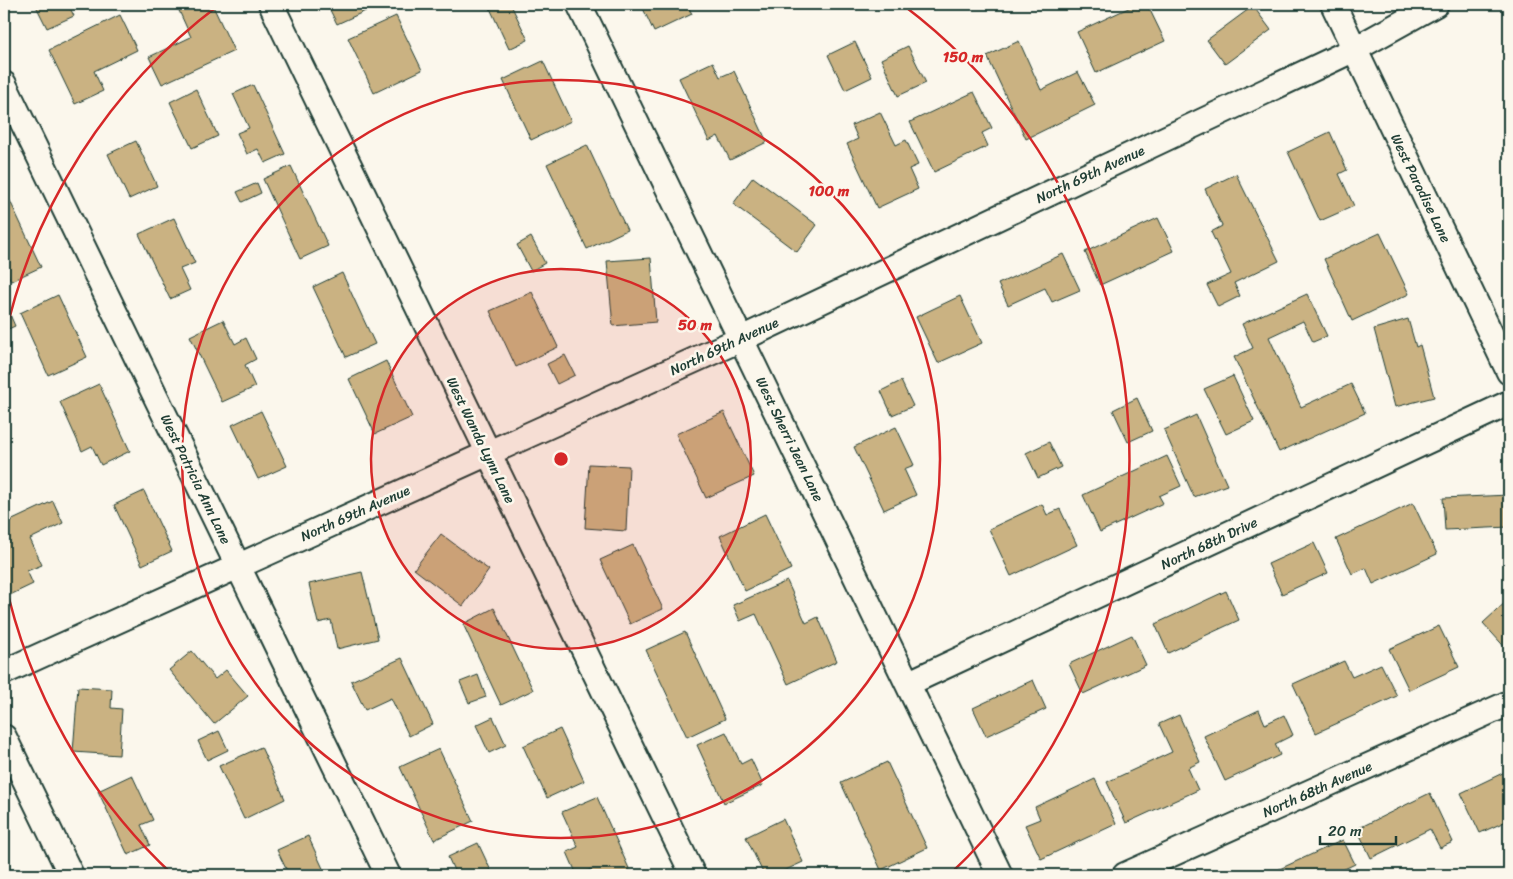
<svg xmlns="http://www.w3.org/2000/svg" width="1513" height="879" viewBox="0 0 1513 879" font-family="Sriracha,sans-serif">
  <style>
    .building { fill: #cab282; stroke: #1f3d34 }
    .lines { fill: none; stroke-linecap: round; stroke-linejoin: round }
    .street-casing { stroke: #1f3d34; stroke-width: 28 }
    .street { stroke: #fbf7ec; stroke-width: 24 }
    .ring { fill: none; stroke: #d62828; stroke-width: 2.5 }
    .labels { text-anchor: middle; stroke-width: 5; stroke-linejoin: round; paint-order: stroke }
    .street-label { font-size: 14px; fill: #1f3d34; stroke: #fbf7ec }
    .centre { fill: #d62828; stroke: #fbf7ec; stroke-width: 2.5 }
    .ring-label { font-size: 15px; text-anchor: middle; font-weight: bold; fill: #d62828; stroke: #fbf7ec; stroke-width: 5; stroke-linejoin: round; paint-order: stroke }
  </style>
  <rect width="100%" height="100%" fill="#fbf7ec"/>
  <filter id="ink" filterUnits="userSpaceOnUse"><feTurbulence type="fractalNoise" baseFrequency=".02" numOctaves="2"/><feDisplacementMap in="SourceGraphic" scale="10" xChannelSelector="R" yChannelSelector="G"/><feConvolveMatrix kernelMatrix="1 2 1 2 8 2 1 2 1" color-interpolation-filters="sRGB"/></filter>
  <g filter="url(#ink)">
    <!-- building -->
    <path class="building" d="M35,4H68L74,16L47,28Z
      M176,4H212L234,51L162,84L149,57L191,37Z
      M327,4H381L337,24Z
      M488,4H514L511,5L528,40L509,49Z
      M641,4H687L692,14L654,32Z
      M1137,4H1147L1165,41L1096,73L1077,32Z
      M1253,6L1271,30L1225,64L1207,40Z
      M120,15L137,50L94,71L103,91L75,104L49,50Z
      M396,16L422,70L374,93L348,38Z
      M1019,41L1041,90L1078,72L1095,105L1026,139L987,56Z
      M855,42L872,77L845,90L828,55Z
      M908,46L926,83L898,96L881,59Z
      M543,61L571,121L531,140L503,80Z
      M713,62L720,77L734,71L767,142L730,160L718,136L709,141L679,78Z
      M253,85L285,154L265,163L258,149L247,154L237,133L249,128L233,94Z
      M196,89L218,136L192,148L170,102Z
      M974,92L992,128L982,133L988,146L934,172L910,122Z
      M880,112L896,145L906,140L918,165L909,169L918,189L877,208L847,144L858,139L852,125Z
      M1330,132L1347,170L1339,174L1354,206L1320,221L1288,152Z
      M136,141L157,186L129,199L108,154Z
      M587,145L627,230L587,249L547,164Z
      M291,166L328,246L300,259L263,179Z
      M1236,174L1279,261L1234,283L1240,296L1218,307L1207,285L1231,274L1211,232L1222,226L1205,189Z
      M753,177L817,225L797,252L733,204Z
      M257,183L261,193L242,202L237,192Z
      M4,188L41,267L11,281L4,266Z
      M174,218L195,263L180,269L190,290L170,299L139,234Z
      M1158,218L1174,251L1100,285L1085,252Z
      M1380,233L1409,294L1352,321L1324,259Z
      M531,237L545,263L531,271L517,245Z
      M1063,254L1080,290L1052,302L1045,288L1008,305L998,284Z
      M651,258L656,322L613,326L607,261Z
      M342,273L375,344L346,357L313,287Z
      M532,292L558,347L516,367L490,311Z
      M1307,294L1327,336L1313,342L1303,321L1269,337L1301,407L1351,384L1365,413L1279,452L1234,357L1253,348L1242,324Z
      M58,295L87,357L48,375L20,313Z
      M960,296L982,343L938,363L916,317Z
      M4,301L15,326L4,331Z
      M1408,319L1416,347L1420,345L1434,397L1395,407L1374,329Z
      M223,320L235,344L246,338L256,359L245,365L255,387L222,402L190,336Z
      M565,355L575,375L557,384L547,364Z
      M386,361L412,417L375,434L349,379Z
      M1233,376L1254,421L1226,434L1204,389Z
      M901,381L913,406L892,415L881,391Z
      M99,384L130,451L101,465L92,446L82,451L60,402Z
      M1137,398L1152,431L1128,442L1113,410Z
      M261,411L287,466L258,479L232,425Z
      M724,412L754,476L706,498L676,434Z
      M1196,415L1227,485L1194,497L1164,430Z
      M896,427L914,465L904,469L916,495L884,510L854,447Z
      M1049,442L1061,467L1038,478L1026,453Z
      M1167,456L1181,486L1159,496L1163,503L1100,532L1083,495Z
      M589,464L629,466L626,531L585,528Z
      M144,491L172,551L142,565L114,505Z
      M1509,495V527L1445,530L1443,498Z
      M53,501L63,523L30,539L42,565L27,571L33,584L10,595L4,581V524Z
      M1413,503L1437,554L1373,584L1366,568L1352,574L1336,539Z
      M1042,504L1047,515L1060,509L1077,545L1011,576L989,529Z
      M765,514L791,569L745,591L720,536Z
      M441,534L489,570L463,606L414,569Z
      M1314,543L1328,573L1282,594L1268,564Z
      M633,545L663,609L630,624L600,560Z
      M362,572L378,639L337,649L331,620L318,623L309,584Z
      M787,581L806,623L818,617L837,661L788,684L756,614L740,621L733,605Z
      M1226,591L1239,620L1168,653L1155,624Z
      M1509,599V652L1483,623Z
      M494,608L533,690L501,705L463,624Z
      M1439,626L1459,667L1409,690L1389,649Z
      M685,632L725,719L687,737L646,650Z
      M1132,635L1146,665L1083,694L1069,664Z
      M192,651L215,679L226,670L248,696L214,724L169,670Z
      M402,658L433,724L409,736L391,698L365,710L351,681Z
      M1344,661L1352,677L1381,664L1397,696L1316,733L1293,684Z
      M478,675L486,697L469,703L460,682Z
      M1033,680L1046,709L986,736L973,708Z
      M78,687L112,689L111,708L122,709L119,755L73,752Z
      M1259,710L1265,724L1284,715L1293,735L1275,744L1280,755L1225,781L1204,736Z
      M1179,715L1200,762L1188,768L1198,790L1126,823L1107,782L1172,752L1159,724Z
      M493,717L506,745L489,753L476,725Z
      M560,729L584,781L547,798L523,746Z
      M219,731L228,750L207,760L198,741Z
      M726,732L741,764L751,759L763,785L724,803L697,745Z
      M261,747L285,799L244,819L219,766Z
      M439,749L473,821L434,840L400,767Z
      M887,762L927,848L881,870L841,783Z
      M1509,770V820L1480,833L1461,793Z
      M132,775L153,820L141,825L150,845L128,855L98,791Z
      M1095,779L1116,824L1041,859L1025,825L1040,819L1035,807Z
      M1430,793L1453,842L1440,848L1430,829L1371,858L1357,829Z
      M597,797L631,873L627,875H593L591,869L577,875L567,852L578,847L562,812Z
      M783,819L803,862L775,875H764L746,837Z
      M308,836L326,875H289L277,850Z
      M1343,840L1355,864L1336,873L1337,875H1275L1273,872Z
      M478,843L493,875H456L448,857Z
      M189,867L193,875H170Z"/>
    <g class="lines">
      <defs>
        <path id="street" d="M271,4L693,875
          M579,4L1000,875
          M1333,4L1509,372
          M4,84L388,875
          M4,672L741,339L1355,49L1436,4
          M909,683L1509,403
          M4,737L71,875
          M1125,875L1509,703"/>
      </defs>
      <!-- street casing -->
      <use href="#street" class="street-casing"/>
      <!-- street -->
      <use href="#street" class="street"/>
    </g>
  </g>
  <!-- distance rings -->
  <circle cx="561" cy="459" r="190" fill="#d62828" fill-opacity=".12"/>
  <g class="ring">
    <circle cx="561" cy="459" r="190"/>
    <circle cx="561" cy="459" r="379"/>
    <path d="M173 875A569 569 0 0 1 4 577M4 341A569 569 0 0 1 219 5M903 5A569 569 0 0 1 949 875"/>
  </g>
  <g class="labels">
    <!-- street labels -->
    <g class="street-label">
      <text transform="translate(1090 174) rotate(-25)" y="5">North 69th Avenue</text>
      <text transform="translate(1421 188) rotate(64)" y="5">West Paradise Lane</text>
      <text transform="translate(724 346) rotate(-25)" y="5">North 69th Avenue</text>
      <text transform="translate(790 439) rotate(64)" y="5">West Sherri Jean Lane</text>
      <text transform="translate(481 440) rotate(64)" y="5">West Wanda Lynn Lane</text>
      <text transform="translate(196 479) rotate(64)" y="5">West Patricia Ann Lane</text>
      <text transform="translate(355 513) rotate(-24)" y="5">North 69th Avenue</text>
      <text transform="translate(1209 543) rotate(-25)" y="5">North 68th Drive</text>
      <text transform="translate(1317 789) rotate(-24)" y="5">North 68th Avenue</text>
    </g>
  </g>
  <circle cx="561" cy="459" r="8" class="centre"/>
  <g class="ring-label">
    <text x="963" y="62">150 m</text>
    <text x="829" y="196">100 m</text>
    <text x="695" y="330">50 m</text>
  </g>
  <!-- margin -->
  <rect width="1513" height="879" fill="none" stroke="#fbf7ec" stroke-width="20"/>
  <rect x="10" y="10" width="1493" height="859" fill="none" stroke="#1f3d34" stroke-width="2" filter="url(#ink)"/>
  <!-- scale -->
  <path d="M1320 836v8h76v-8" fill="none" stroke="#1f3d34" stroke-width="2.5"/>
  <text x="1328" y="836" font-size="15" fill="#1f3d34" stroke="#fbf7ec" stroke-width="4" paint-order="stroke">20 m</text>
</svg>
